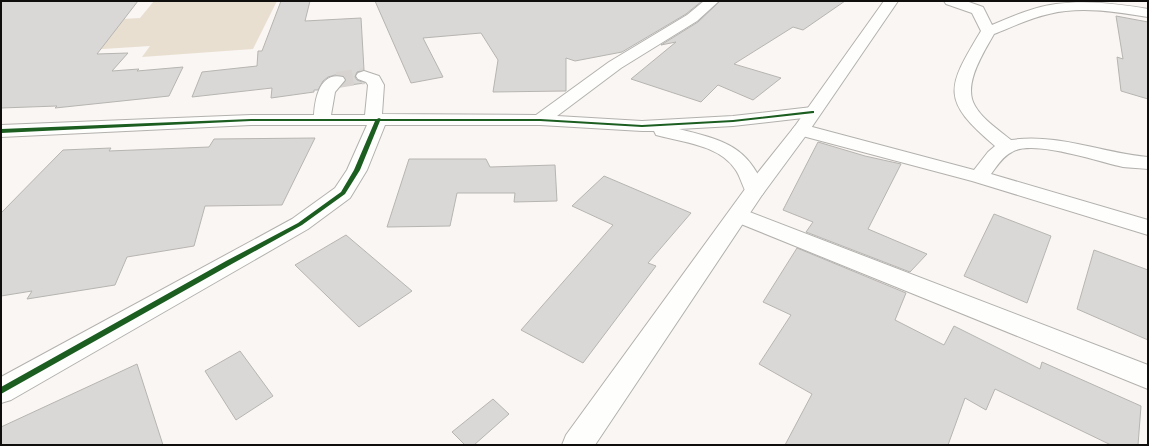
<svg xmlns="http://www.w3.org/2000/svg" width="1149" height="446" viewBox="0 0 1149 446" font-family="Figtree,sans-serif">
  <style>
    .green { fill: #e9dfd1 }
    .building { fill: #dad8d6; stroke: #b7b5b2 }
    .lines { fill: none; stroke-linecap: round; stroke-linejoin: round }
    .minor-tunnel { stroke: #d6d3d0; stroke-width: 16; stroke-dasharray: 16 8; stroke-linecap: butt }
    .minor-casing { stroke: #b3b1ae; stroke-width: 2 }
    .major-casing { stroke: #b3b1ae; stroke-width: 2 }
    .minor { fill: #fefefd; fill-rule: evenodd }
    .major { fill: #fefefd; fill-rule: evenodd }
    .cycleway-casing { stroke: #fff; stroke-width: 2 }
    .cycleway { fill: #1b5e20; fill-rule: evenodd }
  </style>
  <rect width="100%" height="100%" fill="#f9f6f3"/>
  <!-- green -->
  <path class="green" d="M154,1H277L253,49L142,57L150,46L56,52L87,21L140,18Z"/>
  <!-- building -->
  <path class="building" d="M1,1H138L97,54L128,53L112,71L139,69L137,71L183,67L169,96L55,108L57,106L1,108Z
    M281,1H310L305,21L361,18L364,70L357,72L355,77L357,80L365,83L342,86L346,79L343,76L335,75L328,77L323,81L318,90H314V92L271,98L272,88L192,97L202,72L257,66L258,51H262Z
    M375,1H702L686,14L622,52L575,61L566,58V91L493,92L498,60L481,33L423,38L443,77L411,83Z
    M720,1H845L803,30L793,27L734,64L781,78L753,100L718,85L701,102L631,79L676,42L661,45L698,22Z
    M1116,16L1148,22V99L1121,91L1117,57L1123,59Z
    M315,138L282,205L205,206L194,246L127,257L115,285L27,299L32,291L1,296V213L63,150L111,148L109,151L209,147L214,139Z
    M818,142L865,156L901,164L868,229L927,254L910,272L806,232L813,222L783,210Z
    M409,159H486L490,167L555,165L557,201L514,202L515,193H457L450,226L387,227Z
    M604,176L691,213L648,263L656,266L583,363L521,330L613,225L572,206Z
    M994,214L1051,236L1027,303L964,276Z
    M346,235L412,291L359,327L295,265Z
    M797,248L906,293L895,320L944,345L954,326L1040,369L1042,362L1141,406L1138,445H1111L995,389L986,410L965,398L948,445H785L812,394L759,364L791,315L763,302Z
    M1094,250L1148,270V340L1077,309Z
    M240,351L273,396L236,420L205,371Z
    M137,364L163,445H1V427Z
    M493,399L509,414L474,445H465L452,432Z"/>
  <g class="lines">
    <!-- minor-tunnel -->
    <path class="minor-tunnel" d="M337,80L364,76"/>
    <defs>
      <path id="minor" d="M704,1H719L697,21L621,68L557,116L642,121L733,116L812,107L818,108L821,112L818,116L812,117L733,126L679,129C722,140 748,145 765,190L762,195L755,197L748,195C742,187 741,177 735,169C719,145 682,142 656,135L654,131H642L540,125H385L367,170L350,198L308,229L11,400L1,403V377L292,219L335,188L347,170L367,125H251L1,137V125L251,115H314C315,98 320,71 343,77L345,80L335,92L331,115H365L368,85L366,82L358,79L356,76L358,73L364,71L379,76L384,85L382,114L536,115L609,62L687,15Z
        M944,1H966L983,7L992,25C1013,16 1034,7 1056,4C1087,0 1118,4 1148,9V17C1116,12 1081,6 1049,14C1030,18 1012,27 994,34C984,52 962,85 975,106C983,120 999,130 1011,140C1058,133 1102,153 1148,157V169C1140,168 1131,168 1123,167C1099,162 1033,139 1012,152C1003,156 997,166 991,174L1148,220V235L972,181L795,134L792,130L795,126L801,124L974,170L988,152L995,146C941,100 946,89 981,31L972,13L946,4Z
        M739,208L1148,365V389L731,220L728,215L731,210Z"/>
      <path id="major" d="M884,1H898L807,134L762,195L595,445H562L566,435L748,185L795,126Z"/>
    </defs>
    <!-- minor casing -->
    <use href="#minor" class="minor-casing"/>
    <!-- major casing -->
    <use href="#major" class="major-casing"/>
    <!-- minor -->
    <use href="#minor" class="minor"/>
    <!-- major -->
    <use href="#major" class="major"/>
    <defs>
      <path id="cycleway" d="M812,111H814V113L733,122L642,127L540,121H380L360,170L345,194L302,225L230,265L1,394V387L226,261L298,223L341,192L354,170L375,121H251L1,133V129L251,119H377L379,118L381,119H540L642,125L733,120Z"/>
    </defs>
    <!-- cycleway casing -->
    <use href="#cycleway" class="cycleway-casing"/>
    <!-- cycleway -->
    <use href="#cycleway" class="cycleway"/>
  </g>
  <!-- border -->
  <rect width="1149" height="446" fill="none" stroke="#100e0c" stroke-width="4"/>
</svg>
